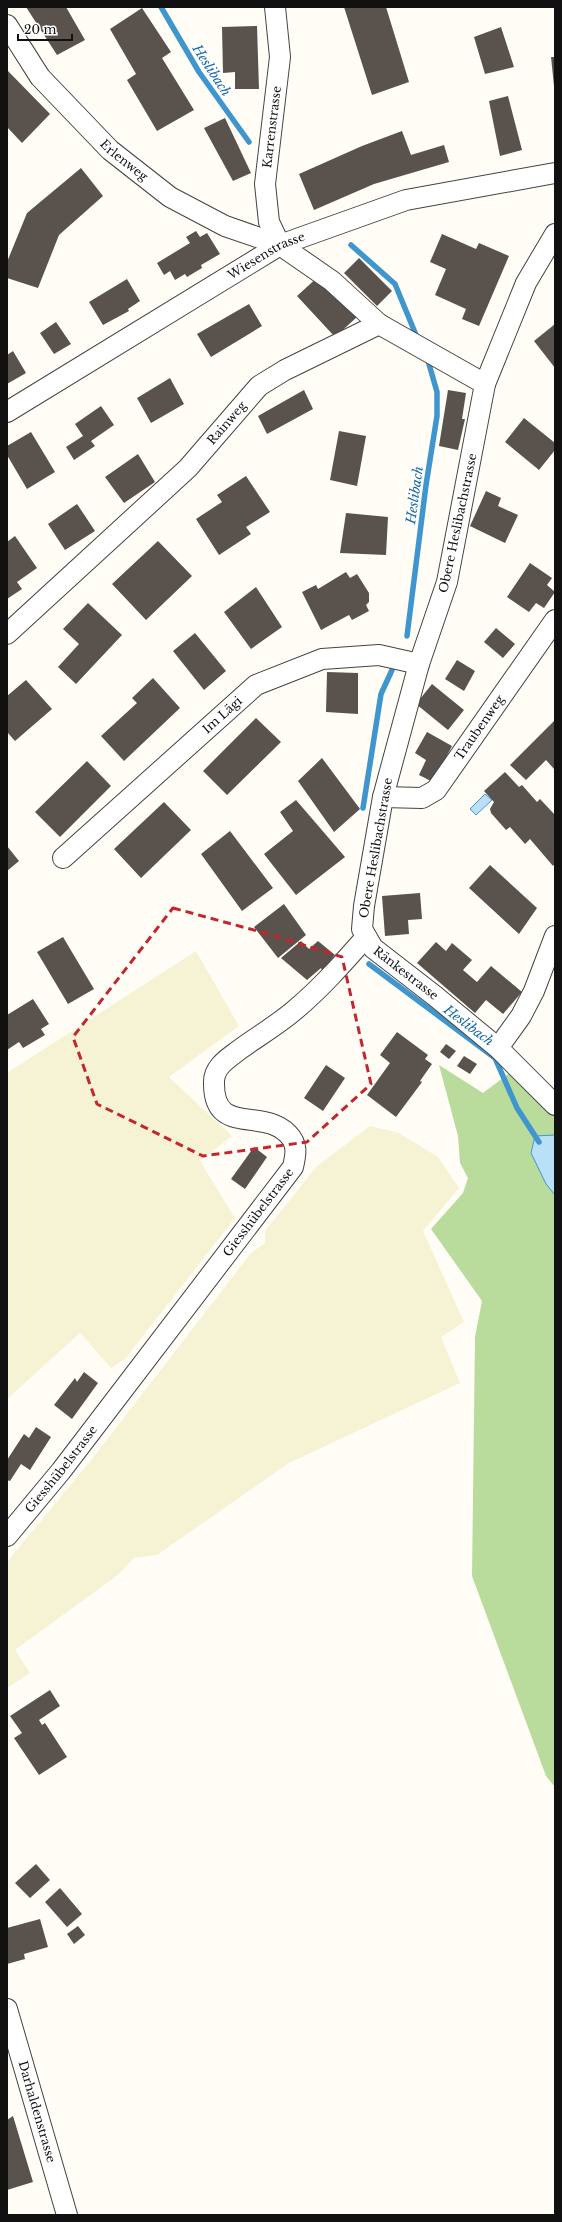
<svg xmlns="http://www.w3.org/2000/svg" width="562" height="2222" viewBox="0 0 562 2222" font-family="'Libre Baskerville',serif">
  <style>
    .farmland { fill: #f6f3d4 }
    .forest { fill: #b9dc9c }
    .water { fill: #b9e0f7; stroke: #3f96cf }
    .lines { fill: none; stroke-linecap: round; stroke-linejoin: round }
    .stream { stroke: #3f96cf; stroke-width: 5.5 }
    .building { fill: #5a524d }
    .street-casing { stroke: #444; stroke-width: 22 }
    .street { stroke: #fff; stroke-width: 20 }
    .marked { fill: none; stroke: #c4262e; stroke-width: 3; stroke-dasharray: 8 5; stroke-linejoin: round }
    .labels { text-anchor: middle; stroke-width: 4; stroke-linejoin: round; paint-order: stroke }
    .street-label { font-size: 12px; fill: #111; stroke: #fff }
    .water-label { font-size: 13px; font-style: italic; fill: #1768a6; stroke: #fff }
  </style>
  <rect width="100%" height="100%" fill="#fffdf5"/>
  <!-- farmland -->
  <path class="farmland" d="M196,951L239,1026L169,1077L232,1136L200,1161L235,1218L125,1359L111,1368L80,1333L7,1399V1073Z
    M370,1126L399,1133L438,1157L459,1188L423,1231L464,1322L441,1337L460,1383L289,1463L157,1555L134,1558L118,1575L15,1650L30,1673L7,1688V1562L92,1459L251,1253L265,1243V1231L317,1166Z"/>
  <!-- forest -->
  <path class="forest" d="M439,1065L483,1093L516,1068L555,1105V1787L546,1776L472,1576L475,1337L482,1301L431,1229L463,1193L468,1178L460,1163L458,1136Z"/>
  <!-- water -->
  <path class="water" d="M485,794L492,800L476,815L470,809Z
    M555,1135V1195L546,1184L531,1153L535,1136Z"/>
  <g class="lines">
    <!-- stream -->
    <path class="stream" d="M161,7L199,72L249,142
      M351,245L395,284L416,335
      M407,636L426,485L437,416V392L427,357
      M363,808L381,694L392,670
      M369,964L495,1058L517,1108L539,1142"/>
  </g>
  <!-- building -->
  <path class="building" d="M26,7H66L85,40L57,55Z
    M344,7H386L409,82L372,95Z
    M142,8L171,52L162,58L194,110L157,131L127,80L136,74L110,29Z
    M257,26L259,89H235V72L223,73L222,27Z
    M501,27L514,67L485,74L474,37Z
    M551,57H555V86H554Z
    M8,71L50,114L22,143L7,127Z
    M508,96L522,150L500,156L489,101Z
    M225,118L251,173L233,181L204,128Z
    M402,131L411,155L444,145L449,162L374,184L314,210L299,174L362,146Z
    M81,168L103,196L59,235L38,288L7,278V262L27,213Z
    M196,231L200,237L207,233L220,254L201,265L202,268L187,277L185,274L175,280L170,271L164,275L157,263L190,243L186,237Z
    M442,234L476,249L479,243L509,256L479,326L462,319L466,309L435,295L446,269L430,262Z
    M359,258L392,291L377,306L344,273Z
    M320,275L357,317L335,337L297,296Z
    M127,279L140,301L128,309L129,311L103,325L89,302Z
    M249,304L262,326L211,357L197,334Z
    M56,322L71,344L54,354L40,333Z
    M555,324V368L534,341Z
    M13,351L26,373L7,384V355Z
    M170,378L184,404L151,423L137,398Z
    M304,390L313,409L267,434L258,416Z
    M448,390L466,393L462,419H465L458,450L439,446Z
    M101,406L114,425L91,441L95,446L74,460L66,447L83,436L75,424Z
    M524,418L555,443V450L539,470L505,442Z
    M339,431L366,436L357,486L330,480Z
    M31,432L55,472L27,489L7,455V446Z
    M138,454L155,482L124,503L105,477Z
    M246,476L270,512L246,527L251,534L219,555L196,519L222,502L217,495Z
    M486,491L501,498L498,506L518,515L505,543L470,526Z
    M77,504L95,531L65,550L48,524Z
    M346,513L388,517L386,555L340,553Z
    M15,536L37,568L17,582L22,589L7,599V542Z
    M158,541L192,576L146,620L112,584Z
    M530,563L552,578L547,585L555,592L544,608L536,603L529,612L507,597Z
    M346,572L350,578L357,574L369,593V602L366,605L369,611L352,620L349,615L321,630L302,592L316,585L318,589Z
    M256,587L282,627L251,649L224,612Z
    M88,603L122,635L76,684L58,667L79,644L63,629Z
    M496,628L515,644L503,658L484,642Z
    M195,633L226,671L204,690L173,651Z
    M457,660L475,671L464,691L445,679Z
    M327,672L358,673V714L326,712Z
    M153,678L180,708L124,761L101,736L137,703L132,698Z
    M26,680L52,709L15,741L7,732V696Z
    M432,684L464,710L448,730L416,704Z
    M256,718L281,742L227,795L203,771Z
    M555,720V770L546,760L526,780L510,765Z
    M427,732L452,746L433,782L419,775L426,760L415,753Z
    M322,758L360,809L334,832L298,781Z
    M87,761L111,786L60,837L35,812Z
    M505,772L519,787L522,785L537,802L540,799L555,815V863L553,866L530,839L525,844L510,827L506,830L491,813L490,809L494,802L484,791Z
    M296,800L345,857L296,895L264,854L293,831L280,812Z
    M164,802L191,830L141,878L114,849Z
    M230,831L273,888L242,911L201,854Z
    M7,846L19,861L7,871Z
    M490,865L537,908L519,934L469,888Z
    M420,893L422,919L408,920L409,934L385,936L382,896Z
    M284,904L306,935L278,958L254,927Z
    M63,937L94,989L68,1004L37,952Z
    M301,941L309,949L318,941L335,955L322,971L321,968L307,980L281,958Z
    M436,942L446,951L452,943L472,960L463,970L477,982L491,966L522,992L503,1014L486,1000L475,1013L417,963Z
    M33,999L49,1024L41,1029L45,1035L23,1048L19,1042L7,1050V1015Z
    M397,1032L428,1055L425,1059L432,1064L420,1081L422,1082L396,1117L367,1095L390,1063L380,1055Z
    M446,1044L456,1051L449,1059L440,1052Z
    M464,1056L477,1064L470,1074L457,1066Z
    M326,1065L345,1078L323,1111L304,1098Z
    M254,1147L267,1157L245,1189L231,1179Z
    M84,1372L98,1383L72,1419L54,1405L75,1378L77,1382Z
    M36,1427L51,1437L30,1470L21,1464L10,1481L7,1480V1460L24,1434L29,1438Z
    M50,1690L60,1706L39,1720L42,1725L45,1723L67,1757L39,1775L14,1738L22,1733L10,1716Z
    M36,1864L50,1880L30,1898L15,1883Z
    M60,1888L82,1914L67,1927L45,1902Z
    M40,1919L48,1947L24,1954L25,1959L7,1964V1928Z
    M78,1926L85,1935L74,1944L67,1934Z
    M13,2116L33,2182L7,2190V2120Z"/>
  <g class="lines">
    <defs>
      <g id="street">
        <path d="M275,7L280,57L265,184L269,222L280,245"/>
        <path id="s1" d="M7,25L40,77L110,150L170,197L225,226L280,245L332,281L379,324L485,384"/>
        <path id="s2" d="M555,234L526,283L485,384L447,582L419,664L383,797L364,906L362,929L373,948L435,996L498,1048L555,1105"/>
        <path id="s3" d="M7,412L280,245L406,200L555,173"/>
        <path id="s4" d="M7,634L188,468L259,386L285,370L379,324"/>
        <path id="s5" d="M383,797L422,798L436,790L555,620"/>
        <path id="s6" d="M63,858L256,685L322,659L379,655L419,664"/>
        <path d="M498,1048L521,1016L534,991L555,936"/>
        <path id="s7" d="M7,1536L61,1471L293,1167C296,1154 298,1144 288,1134C262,1107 213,1137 214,1082C214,1066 229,1058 239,1050C258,1036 279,1024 296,1009C321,988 344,962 366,937"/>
        <path id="s8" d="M7,2009L67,2215"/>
      </g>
    </defs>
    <!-- street casing -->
    <use href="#street" class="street-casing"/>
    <!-- street -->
    <use href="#street" class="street"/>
  </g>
  <!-- marked area -->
  <path class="marked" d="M173,908L272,935L342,957L371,1084L307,1142L203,1156L97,1104L73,1037Z"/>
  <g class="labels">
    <!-- street labels -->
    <g class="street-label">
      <text transform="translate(272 127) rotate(-83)" y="4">Karrenstrasse</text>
      <text dy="4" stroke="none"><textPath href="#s1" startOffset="180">Erlenweg</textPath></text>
      <text dy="4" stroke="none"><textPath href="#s3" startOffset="303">Wiesenstrasse</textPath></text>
      <text dy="4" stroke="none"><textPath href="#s4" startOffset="305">Rainweg</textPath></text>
      <text transform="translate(458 523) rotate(-78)" y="4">Obere Heslibachstrasse</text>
      <text dy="4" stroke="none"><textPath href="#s6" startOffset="214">Im Lägi</textPath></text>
      <text dy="4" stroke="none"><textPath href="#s5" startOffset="131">Traubenweg</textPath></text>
      <text transform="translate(376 848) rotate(-80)" y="4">Obere Heslibachstrasse</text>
      <text dy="4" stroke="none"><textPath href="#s2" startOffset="789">Ränkestrasse</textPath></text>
      <text dy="4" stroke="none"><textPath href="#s7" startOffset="410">Giesshübelstrasse</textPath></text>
      <text dy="4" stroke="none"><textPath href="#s7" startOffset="86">Giesshübelstrasse</textPath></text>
      <text dy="4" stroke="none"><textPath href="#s8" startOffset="107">Darhaldenstrasse</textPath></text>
    </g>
    <!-- water labels -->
    <g class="water-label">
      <text transform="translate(212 70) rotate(57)" y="5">Heslibach</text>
      <text transform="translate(414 495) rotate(-82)" y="5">Heslibach</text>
      <text transform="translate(469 1025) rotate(37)" y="5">Heslibach</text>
    </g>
  </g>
  <!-- border -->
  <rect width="562" height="2222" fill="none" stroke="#111111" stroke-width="16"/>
  <!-- scale -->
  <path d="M18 34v6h54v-6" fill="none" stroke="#111111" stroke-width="2"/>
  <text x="24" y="34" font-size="12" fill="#111111" stroke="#ffffff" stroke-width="3" paint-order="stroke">20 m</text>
</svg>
